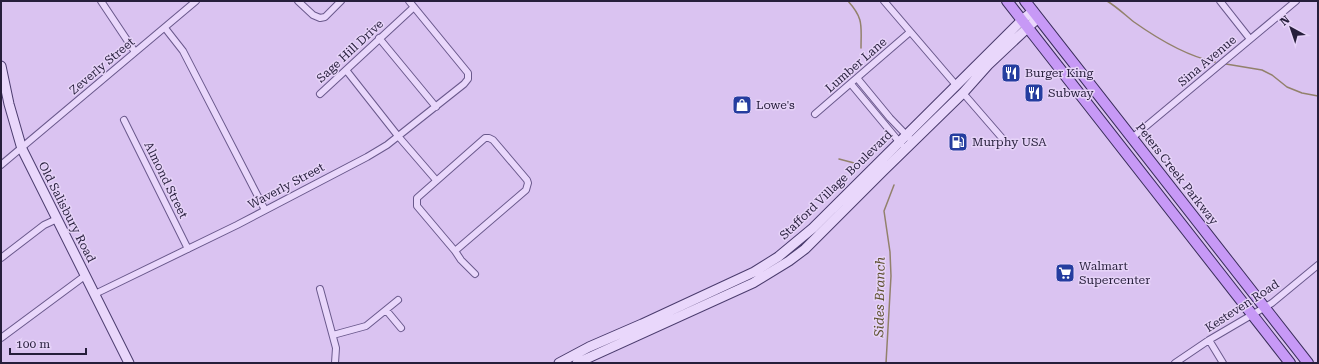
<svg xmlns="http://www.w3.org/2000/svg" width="1319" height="364" viewBox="0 0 1319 364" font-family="'Roboto Serif',serif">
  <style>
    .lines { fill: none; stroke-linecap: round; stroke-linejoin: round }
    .stream { stroke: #92816b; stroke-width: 1.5 }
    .street-casing { stroke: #6a598c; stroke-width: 8 }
    .secondary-casing { stroke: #4b3c6e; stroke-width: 11 }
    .primary-casing { stroke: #392d5a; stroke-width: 12 }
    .street { stroke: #e9d7fb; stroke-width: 6 }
    .secondary { stroke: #e9d7fb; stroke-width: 9 }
    .primary { stroke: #c799f6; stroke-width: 10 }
    .labels { text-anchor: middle; stroke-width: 3; stroke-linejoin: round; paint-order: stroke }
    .street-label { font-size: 12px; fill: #261e3b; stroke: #e6d3f8 }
    .poi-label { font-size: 12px; fill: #261e3b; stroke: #e6d3f8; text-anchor: start }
    .water-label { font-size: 13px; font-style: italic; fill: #5c4f2c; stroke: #e6d3f8 }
  </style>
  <rect width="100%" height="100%" fill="#dac3f1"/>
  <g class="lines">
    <!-- stream -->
    <path class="stream" d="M848,1C864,19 861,25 861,48
      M1107,1C1117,7 1125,15 1134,22C1158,39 1186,56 1215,62
      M1226,64L1262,70L1272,75L1287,87L1302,93L1318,96
      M839,159L858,164
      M886,363L891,276L890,252L884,211L894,185"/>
    <defs>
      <path id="street" d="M101,1L135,52
        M298,1L313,15L320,18L325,17L341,1
        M884,1L956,85
        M1220,1L1250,39
        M165,28L183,51L265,210
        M379,38L436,107
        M346,70L398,136L436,180
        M857,78L890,118L913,142
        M851,84L901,144
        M963,93L1002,138
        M320,94L414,7
        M815,114L910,32
        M124,120L188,249
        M485,138H489L493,140L527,180L528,183L526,190L455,251L417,206V198Z
        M1132,138L1296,1
        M1,165L196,1
        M455,251L461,260L475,274
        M1,258L44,225L57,219
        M320,289L336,348L335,363
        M95,294L237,225L367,157L387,145L464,84L468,79V73L409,1
        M386,310L401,328
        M333,335L366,326L398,300
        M1,338L86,275
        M1209,340L1223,363
        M1175,363L1209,340L1272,303L1318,265"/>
      <path id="secondary" d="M1,66L9,104L22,149L129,363
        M559,363L589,347L642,324L754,272L778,257L813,228L1022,20L1033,11
        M577,363L753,283L789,261L805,249L883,171L963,93L988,65L1038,18"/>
      <path id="primary" d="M1007,1L1290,363
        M1025,1L1308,363"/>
    </defs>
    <!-- street casing -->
    <use href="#street" class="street-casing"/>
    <!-- secondary casing -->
    <use href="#secondary" class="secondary-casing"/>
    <!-- primary casing -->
    <use href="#primary" class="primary-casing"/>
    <!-- street -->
    <use href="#street" class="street"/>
    <!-- secondary -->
    <use href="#secondary" class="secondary"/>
    <!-- primary -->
    <use href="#primary" class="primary"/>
  </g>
  <!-- icons -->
  <defs>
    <symbol id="restaurant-square" viewBox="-11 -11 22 22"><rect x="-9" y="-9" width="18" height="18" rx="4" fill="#253d9f" stroke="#e6d3f8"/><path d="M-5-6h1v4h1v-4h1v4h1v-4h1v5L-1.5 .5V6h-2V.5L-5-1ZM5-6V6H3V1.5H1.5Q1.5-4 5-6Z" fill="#fff"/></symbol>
    <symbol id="shop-square" viewBox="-11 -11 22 22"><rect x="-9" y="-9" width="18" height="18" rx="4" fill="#253d9f" stroke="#e6d3f8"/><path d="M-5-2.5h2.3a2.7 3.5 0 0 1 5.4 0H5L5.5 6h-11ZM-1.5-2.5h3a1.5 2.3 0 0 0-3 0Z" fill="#fff"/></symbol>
    <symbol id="fuel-square" viewBox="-11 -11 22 22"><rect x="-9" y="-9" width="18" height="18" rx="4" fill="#253d9f" stroke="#e6d3f8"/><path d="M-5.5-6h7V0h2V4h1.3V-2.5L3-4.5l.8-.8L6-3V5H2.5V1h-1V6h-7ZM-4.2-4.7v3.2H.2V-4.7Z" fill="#fff"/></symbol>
    <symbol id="supermarket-square" viewBox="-11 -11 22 22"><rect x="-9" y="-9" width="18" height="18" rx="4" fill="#253d9f" stroke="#e6d3f8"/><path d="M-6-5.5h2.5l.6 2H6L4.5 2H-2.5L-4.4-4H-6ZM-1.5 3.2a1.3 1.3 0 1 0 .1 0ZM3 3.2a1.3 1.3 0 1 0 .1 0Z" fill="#fff"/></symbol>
  </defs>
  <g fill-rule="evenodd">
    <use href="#restaurant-square" x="1000" y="62" width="22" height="22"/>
    <use href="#restaurant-square" x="1023" y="82" width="22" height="22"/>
    <use href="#shop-square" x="731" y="94" width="22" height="22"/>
    <use href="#fuel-square" x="947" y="131" width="22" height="22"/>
    <use href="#supermarket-square" x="1054" y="262" width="22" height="22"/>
  </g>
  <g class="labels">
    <!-- street labels -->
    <g class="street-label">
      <text transform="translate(350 51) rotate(-43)" y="4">Sage Hill Drive</text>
      <text transform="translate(1207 61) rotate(-40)" y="4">Sina Avenue</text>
      <text transform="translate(856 65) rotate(-41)" y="4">Lumber Lane</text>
      <text transform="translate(102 66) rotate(-40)" y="4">Zeverly Street</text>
      <text transform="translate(1177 174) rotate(52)" y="4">Peters Creek Parkway</text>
      <text transform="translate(166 180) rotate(64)" y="4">Almond Street</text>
      <text transform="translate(836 185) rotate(-44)" y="4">Stafford Village Boulevard</text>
      <text transform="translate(286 186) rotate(-28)" y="4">Waverly Street</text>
      <text transform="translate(67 212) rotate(63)" y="4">Old Salisbury Road</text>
      <text transform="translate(1242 306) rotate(-33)" y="4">Kesteven Road</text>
    </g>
    <!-- poi labels -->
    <g class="poi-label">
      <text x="1025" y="77">Burger King</text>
      <text x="1048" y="97">Subway</text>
      <text x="756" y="109">Lowe's</text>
      <text x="972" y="146">Murphy USA</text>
      <text x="1079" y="270">Walmart<tspan x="1079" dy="14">Supercenter</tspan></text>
    </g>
    <!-- water labels -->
    <g class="water-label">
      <text transform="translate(879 297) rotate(-89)" y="5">Sides Branch</text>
    </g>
  </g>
  <!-- border -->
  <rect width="1319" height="364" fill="none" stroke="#261e3b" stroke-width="4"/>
  <!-- north arrow -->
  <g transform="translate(1291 28) rotate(320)" stroke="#e6d3f8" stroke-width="3" paint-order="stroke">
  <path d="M0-3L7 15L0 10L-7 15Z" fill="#261e3b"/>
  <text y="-6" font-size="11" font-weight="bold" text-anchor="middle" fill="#261e3b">N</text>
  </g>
  <!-- scale -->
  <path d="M10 348v6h76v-6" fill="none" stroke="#261e3b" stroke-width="2"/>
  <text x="16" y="348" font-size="12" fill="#261e3b" stroke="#e6d3f8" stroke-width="3" paint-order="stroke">100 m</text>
</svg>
